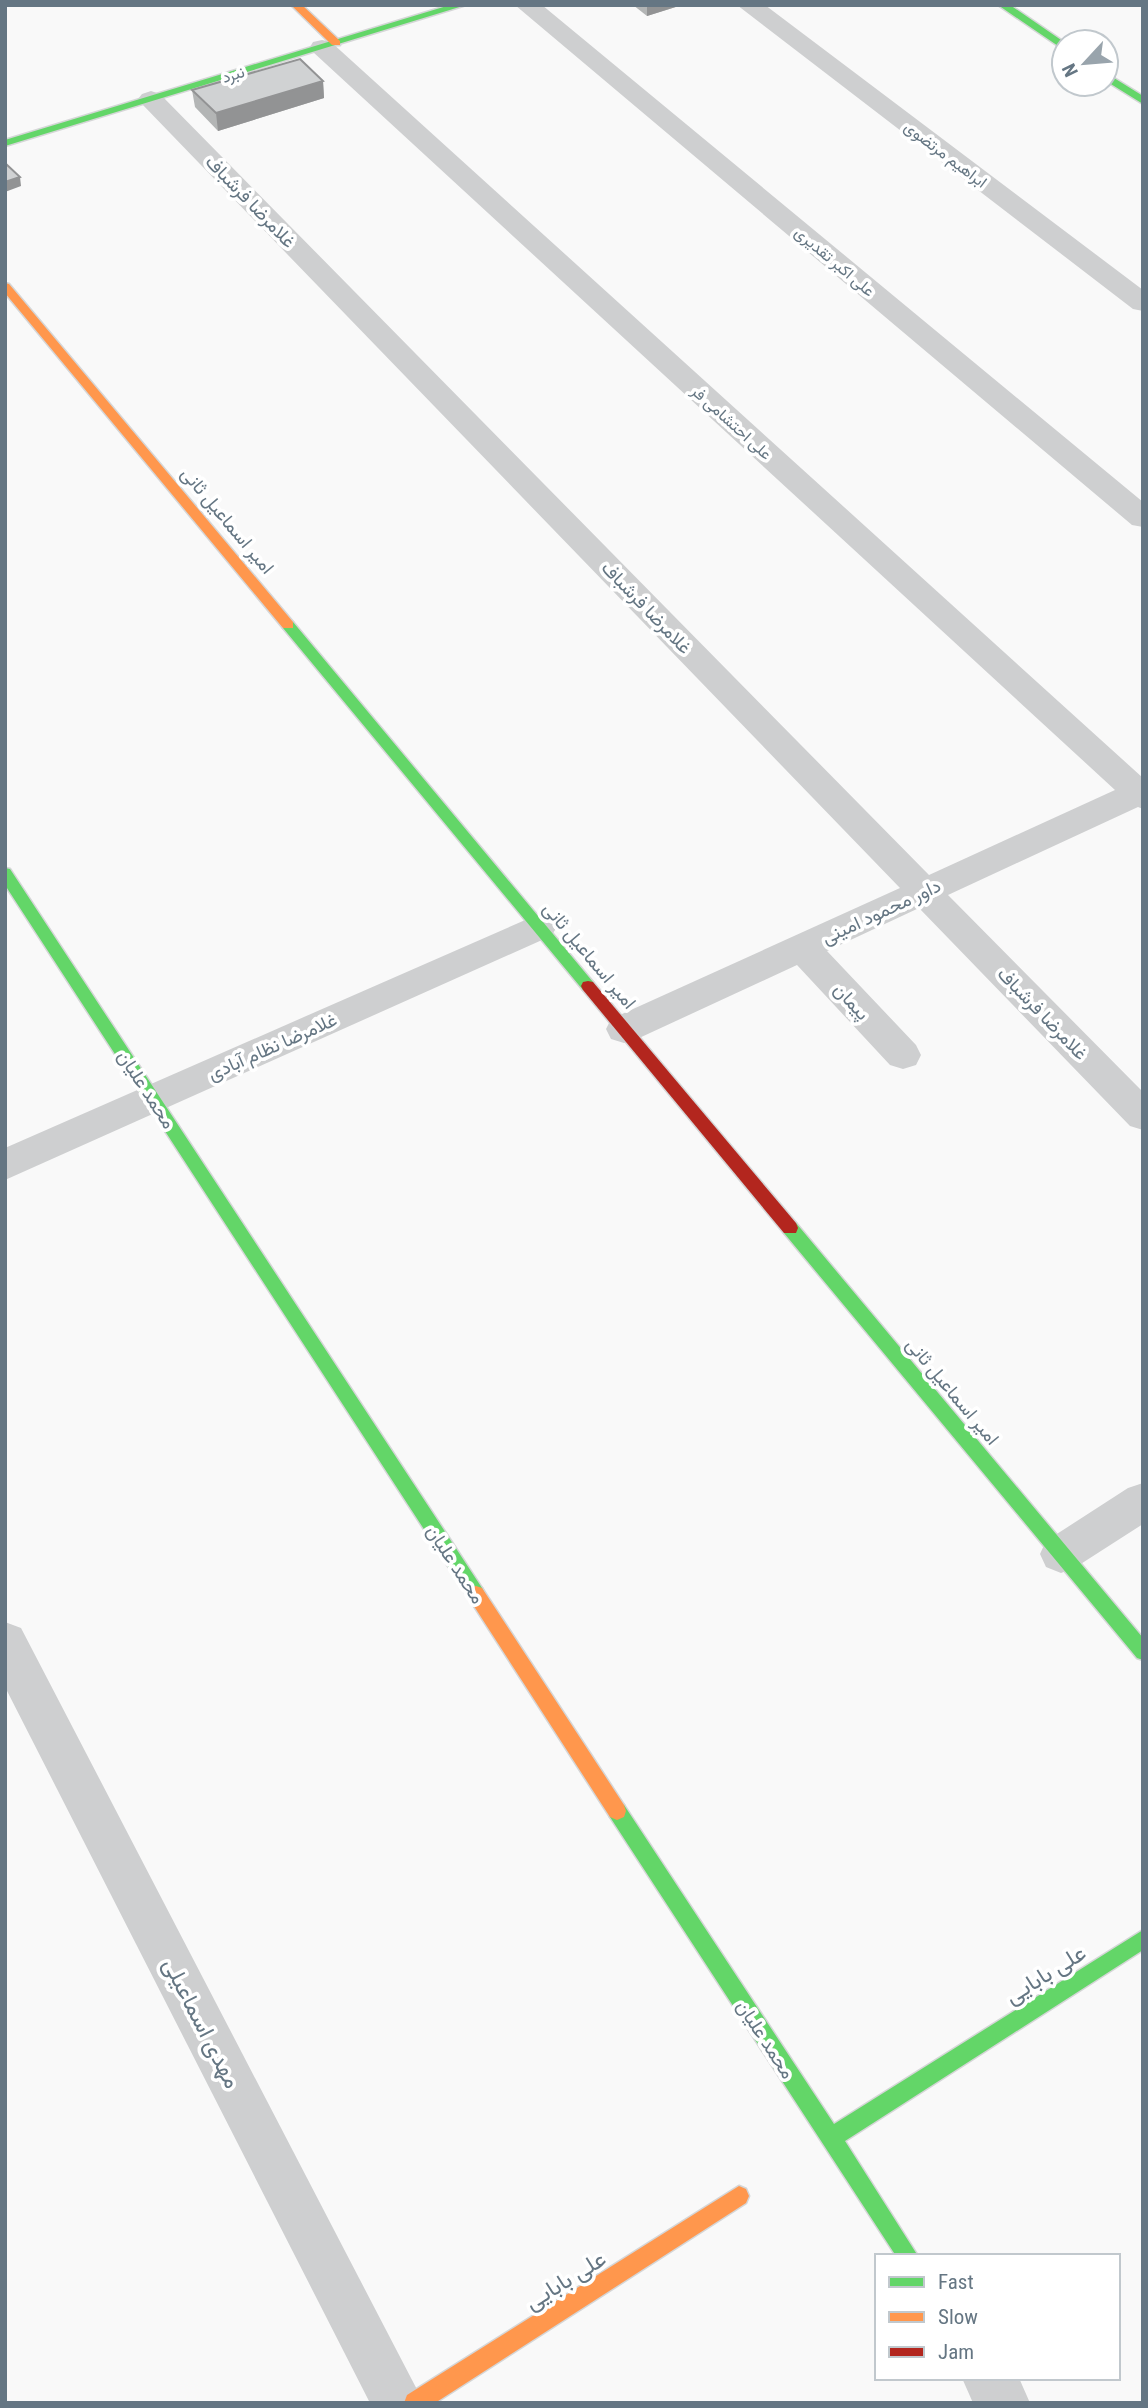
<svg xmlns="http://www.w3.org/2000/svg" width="1148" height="2408" viewBox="0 0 1148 2408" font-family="'Roboto Condensed',Vazirmatn,sans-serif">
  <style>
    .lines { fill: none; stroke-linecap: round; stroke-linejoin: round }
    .fast-casing { stroke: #d5d6d7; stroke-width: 3 }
    .slow-casing { stroke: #d5d6d7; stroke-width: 3 }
    .jam-casing { stroke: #d5d6d7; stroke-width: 3 }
    .street { fill: #cecfd0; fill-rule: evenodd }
    .fast { fill: #63d668; fill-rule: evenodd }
    .slow { fill: #ff974d; fill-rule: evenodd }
    .jam { fill: #b3261e; fill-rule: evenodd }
    .wall { fill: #b3b5b5 }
    .shaded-wall { fill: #929394 }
    .building { fill: #d0d2d3; stroke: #929394; stroke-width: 2 }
    .labels { text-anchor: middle; stroke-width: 7; stroke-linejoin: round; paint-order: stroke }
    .far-street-label { font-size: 16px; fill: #657683; stroke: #fff }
    .street-label { font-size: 19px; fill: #657683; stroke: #fff }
    .near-street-label { font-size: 23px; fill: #657683; stroke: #fff }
  </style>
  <rect width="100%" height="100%" fill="#f9f9f9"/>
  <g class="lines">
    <defs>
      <path id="fast" d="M450,5H466L5,146V140Z
        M998,5H1010L1064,42V50Z
        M1106,73L1143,96V104L1106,81Z
        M288,621L293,622L593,982L595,986L593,990H583L283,628V622Z
        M5,868L10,869L482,1588L485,1594L482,1600L476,1602L470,1600L5,885Z
        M790,1222L796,1223L1143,1638V1660L1137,1658L784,1233L782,1228L784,1223Z
        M617,1802L624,1805L834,2124L1143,1930V1950L845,2141L918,2256H896L610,1817L608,1811L610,1805Z"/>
      <path id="slow" d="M291,5H302L340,41V45H332Z
        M5,283L9,284L293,622V628H283L5,293Z
        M476,1586L482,1588L624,1805L626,1811L624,1817L617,1820L610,1817L470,1600L467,1594L470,1588Z
        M739,2186L746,2189L749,2196L746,2203L435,2403H404L407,2395Z"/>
      <path id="jam" d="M588,981L593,982L796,1223L798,1228L796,1233H784L583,990L581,986L583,982Z"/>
    </defs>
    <!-- fast casing -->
    <use href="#fast" class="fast-casing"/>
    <!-- slow casing -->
    <use href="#slow" class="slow-casing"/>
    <!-- jam casing -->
    <use href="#jam" class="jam-casing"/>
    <!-- street -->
    <path class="street" d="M515,5H542L1143,502V527L1132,525Z
      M737,5H765L1143,290V311L1133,309Z
      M322,40L331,42L1143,778V809L1138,807L948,895L1143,1092V1130L1130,1126L919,908L827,951L916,1045L921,1055L916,1065L903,1069L890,1065L797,965L637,1039L624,1043L611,1039L606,1029L611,1019L900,888L142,104L138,99L142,94L151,91L160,94L929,875L1115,790L313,52L310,47L313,42Z
      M539,914L551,918L557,927L551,936L5,1180V1148Z
      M1143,1483V1524L1076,1567L1061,1573L1046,1567L1040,1554L1046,1541L1128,1488Z
      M5,1622L21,1628L424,2403H370L5,1687Z
      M962,2378H1019L1030,2403H973Z"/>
    <!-- fast -->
    <use href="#fast" class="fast"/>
    <!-- slow -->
    <use href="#slow" class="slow"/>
    <!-- jam -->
    <use href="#jam" class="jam"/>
  </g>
  <!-- wall -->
  <path class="wall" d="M633,5H682L647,16Z
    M323,81L324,98L218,131L195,107L192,90Z"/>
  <!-- shaded-wall -->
  <path class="shaded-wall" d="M647,5H682L647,16Z
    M323,81L324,98L218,131L216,113Z
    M20,177L21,186L5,192V182Z"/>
  <!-- building -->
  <path class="building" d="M300,59L323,81L216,113L192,90Z
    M5,163L20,177L5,182Z"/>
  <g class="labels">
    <!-- far-street labels -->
    <g class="far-street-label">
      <text transform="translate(233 74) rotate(-17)" y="6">نبرد</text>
      <text transform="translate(946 154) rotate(37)" y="6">ابراهیم مرتضوی</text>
      <text transform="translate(835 261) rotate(40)" y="6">علی اکبر تقدیری</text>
      <text transform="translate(732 422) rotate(42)" y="6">علی احتشامی فر</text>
    </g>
    <!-- street labels -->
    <g class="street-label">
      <text transform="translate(251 201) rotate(46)" y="7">غلامرضا فرشباف</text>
      <text transform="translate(228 520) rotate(50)" y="7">امیر اسماعیل ثانی</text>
      <text transform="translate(647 607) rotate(46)" y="7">غلامرضا فرشباف</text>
      <text transform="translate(881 911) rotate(-25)" y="7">داور محمود امینی</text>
      <text transform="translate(590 955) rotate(50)" y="7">امیر اسماعیل ثانی</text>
      <text transform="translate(852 1001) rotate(47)" y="7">پیمان</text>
      <text transform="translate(1043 1013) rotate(46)" y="7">غلامرضا فرشباف</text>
      <text transform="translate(272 1046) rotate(-24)" y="7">غلامرضا نظام آبادی</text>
      <text transform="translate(147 1089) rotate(57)" y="7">محمد علیان</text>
      <text transform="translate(953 1391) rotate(50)" y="7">امیر اسماعیل ثانی</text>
      <text transform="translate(456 1564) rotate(57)" y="7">محمد علیان</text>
      <text transform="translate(766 2039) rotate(57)" y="7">محمد علیان</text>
    </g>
    <!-- near-street labels -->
    <g class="near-street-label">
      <text transform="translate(1045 1974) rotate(-32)" y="8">علی بابایی</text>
      <text transform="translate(202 2023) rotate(63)" y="8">مهدی اسماعیلی</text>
      <text transform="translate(565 2280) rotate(-32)" y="8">علی بابایی</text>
    </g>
  </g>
  <!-- border -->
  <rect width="1148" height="2408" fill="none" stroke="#657683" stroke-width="14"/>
  <!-- legend -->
  <rect x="875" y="2254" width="245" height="126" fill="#ffffff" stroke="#c1c8cd" stroke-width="2"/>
  <rect x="889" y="2277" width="35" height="10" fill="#63d668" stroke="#c1c8cd" stroke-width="2"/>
  <text x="938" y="2289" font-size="21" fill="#657683">Fast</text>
  <rect x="889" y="2312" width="35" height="10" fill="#ff974d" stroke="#c1c8cd" stroke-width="2"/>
  <text x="938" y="2324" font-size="21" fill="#657683">Slow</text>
  <rect x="889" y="2347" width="35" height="10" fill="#b3261e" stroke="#c1c8cd" stroke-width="2"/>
  <text x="938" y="2359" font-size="21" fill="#657683">Jam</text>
  <!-- north arrow -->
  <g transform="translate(1085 63) rotate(244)"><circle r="33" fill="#ffffff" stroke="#c1c8cd" stroke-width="2"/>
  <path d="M0-5L12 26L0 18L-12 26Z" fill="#99a4ac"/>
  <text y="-10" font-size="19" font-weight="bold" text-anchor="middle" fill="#657683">N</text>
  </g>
</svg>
